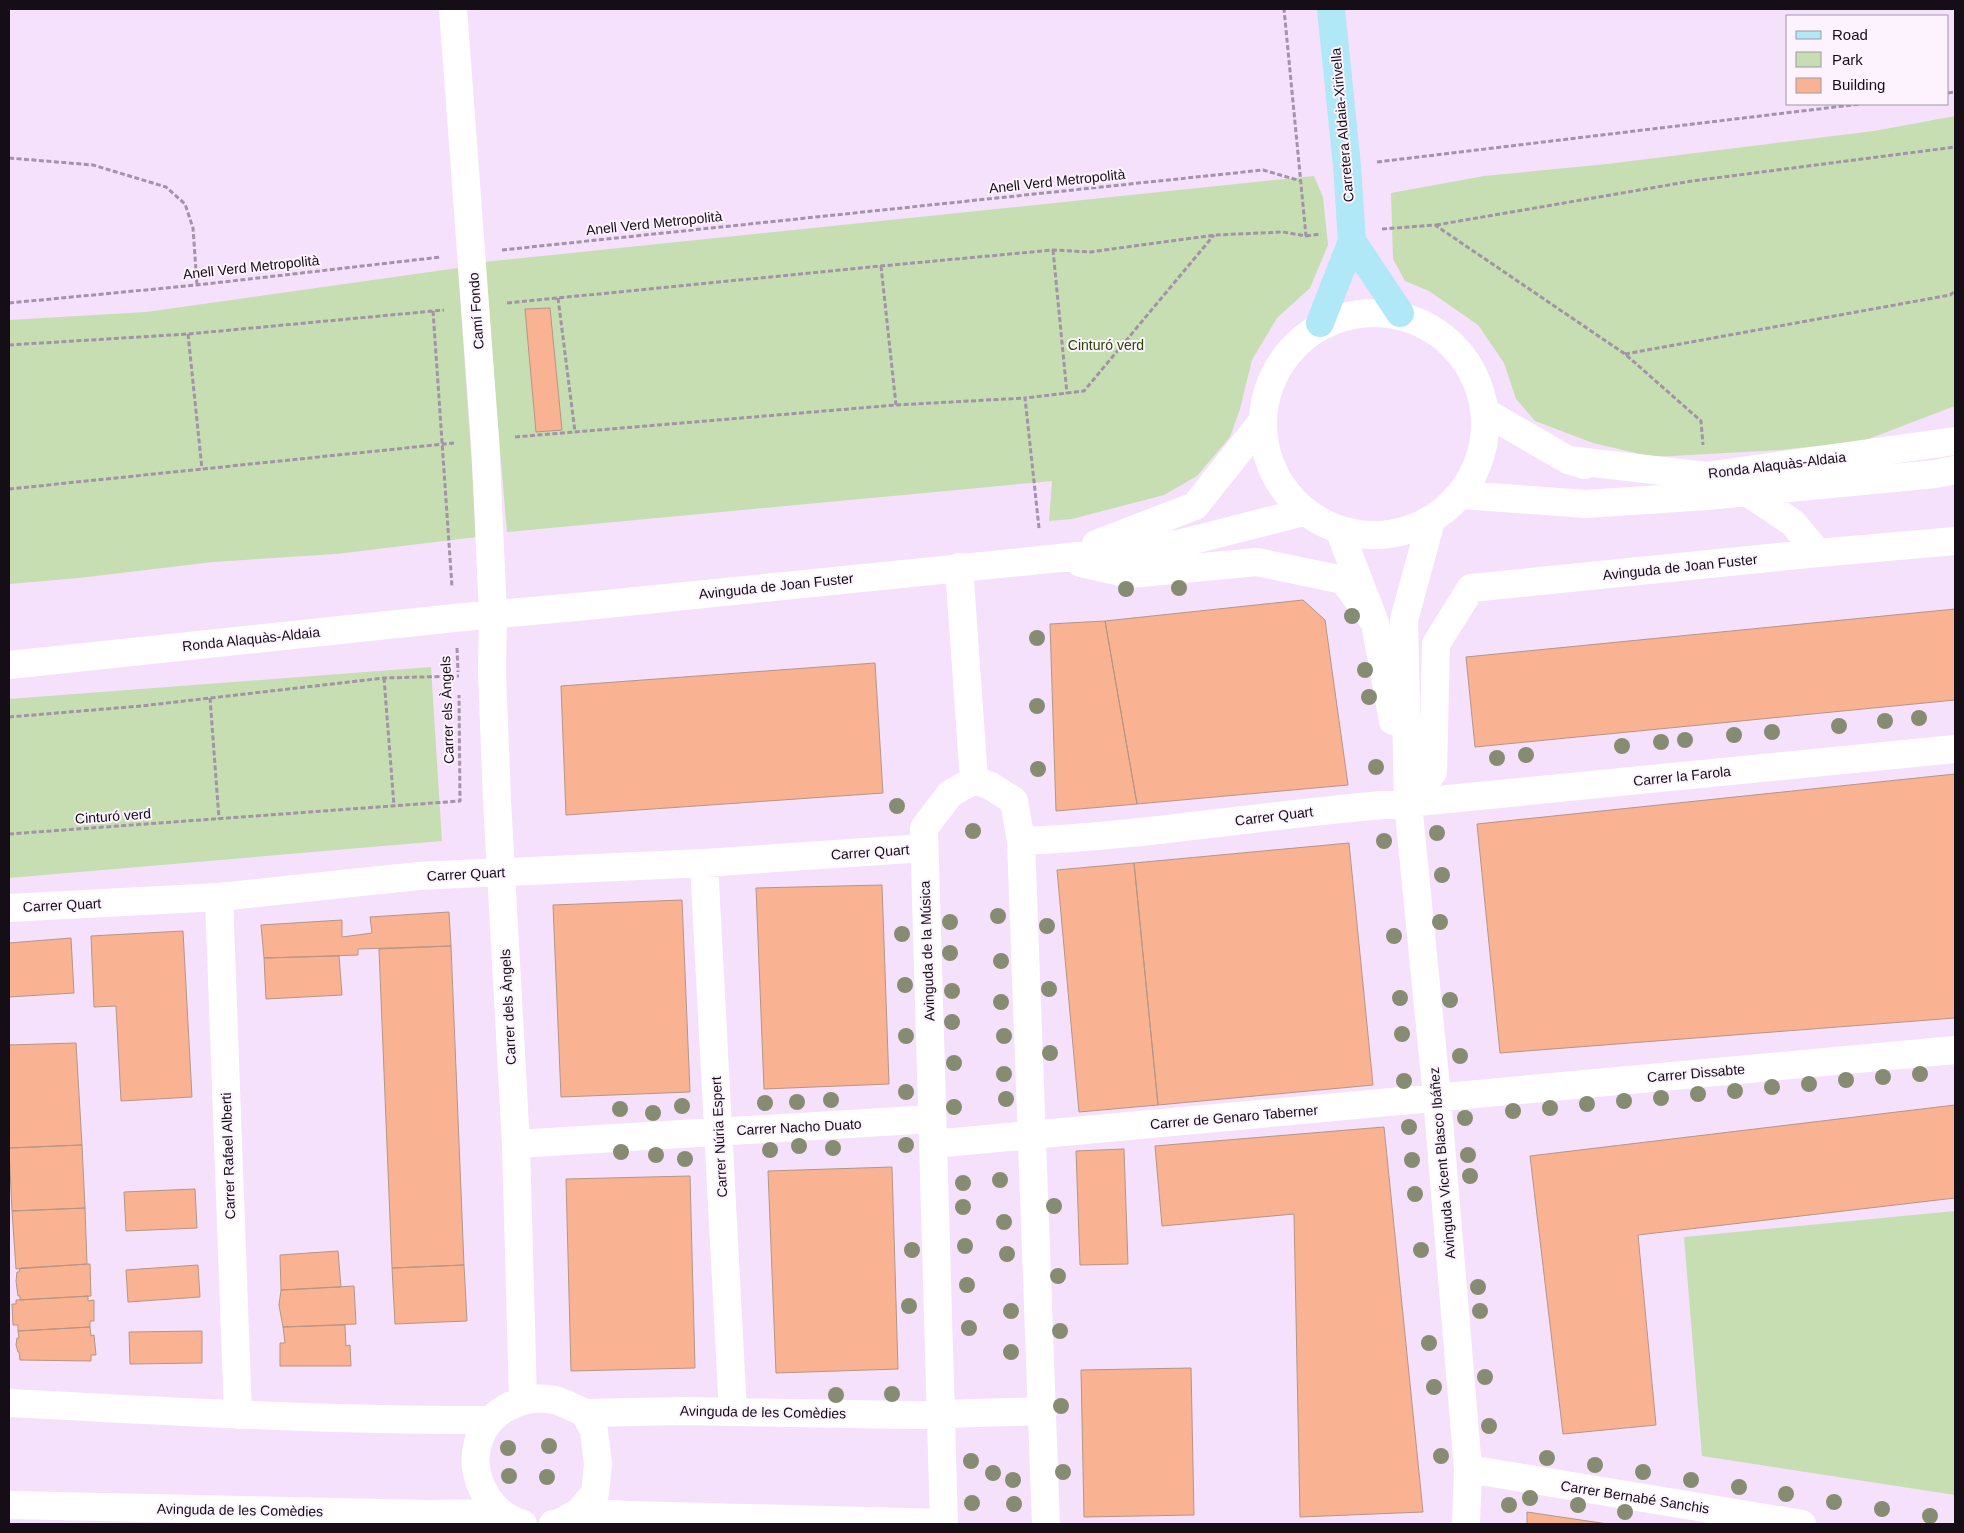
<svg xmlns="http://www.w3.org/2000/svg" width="1964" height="1533" viewBox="0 0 1964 1533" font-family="Helvetica,sans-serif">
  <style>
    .green { fill: #c7deb3 }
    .building { fill: #fab392; stroke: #b49586 }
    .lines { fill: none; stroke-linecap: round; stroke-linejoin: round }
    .path { stroke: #a393a8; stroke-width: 3; stroke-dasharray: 5 2.5; stroke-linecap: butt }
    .minor { stroke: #fff; stroke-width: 28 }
    .major { stroke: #b0e8f7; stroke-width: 28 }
    .tree { fill: #858c71 }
    .labels { text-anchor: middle; stroke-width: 4; stroke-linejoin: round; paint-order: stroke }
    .street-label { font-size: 14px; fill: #150e17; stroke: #fcf3fe }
    .park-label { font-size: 14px; fill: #294600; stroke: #fcf3fe }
  </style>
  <rect width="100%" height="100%" fill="#f6e1fc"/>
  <!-- green -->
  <path class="green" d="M1955,116V406L1863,441L1780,450L1653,457L1593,443L1535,421L1516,399L1504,363L1478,325L1429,291L1405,281L1393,259L1391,193L1484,176L1607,164L1874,131Z
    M1314,176L1323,197L1328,245L1310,288L1277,318L1252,360L1240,409L1230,437L1197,476L1164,495L1072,519L1049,521L1052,481L507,532L484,262Z
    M458,268L477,537L336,554L213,562L79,578L9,584V320L146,312Z
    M431,667L442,841L9,878V699Z
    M1955,1211V1495L1702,1456L1684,1237Z"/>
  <!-- building -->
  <path class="building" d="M550,308L562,430L536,432L525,309Z
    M1303,600L1325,620L1348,785L1137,804L1105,621Z
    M1955,609V700L1475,747L1466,657Z
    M1105,621L1137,804L1056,811L1050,624Z
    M875,663L883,793L566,815L561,686Z
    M1955,774V1018L1500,1053L1477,824Z
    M1349,843L1373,1085L1158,1105L1134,863Z
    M1134,863L1158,1105L1079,1112L1057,870Z
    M882,885L889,1084L764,1089L756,888Z
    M682,900L690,1092L561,1097L553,905Z
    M449,912L451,946L358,949V955L264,958L261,925L342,920V937L372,933L370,917Z
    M183,931L192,1097L121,1101L116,1006L94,1007L91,936Z
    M71,938L74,993L9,997V943Z
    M451,946L464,1265L392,1268L379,949Z
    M339,956L342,995L266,999L264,958Z
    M76,1043L82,1145L9,1148V1045Z
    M1955,1105V1198L1638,1235L1656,1425L1563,1434L1530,1156Z
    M1384,1127L1423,1512L1300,1517L1294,1214L1162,1226L1155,1146Z
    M82,1145L85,1208L12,1211L9,1148Z
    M1124,1149L1128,1264L1080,1265L1076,1151Z
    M892,1167L898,1369L776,1373L768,1171Z
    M690,1176L695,1368L571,1371L566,1179Z
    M195,1189L197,1228L126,1231L124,1192Z
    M85,1208L87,1264L16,1269L12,1211Z
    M338,1251L341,1287L281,1290L280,1255Z
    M90,1264L91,1296L20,1300V1296H18L16,1281L17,1272H19L20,1268Z
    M198,1265L200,1297L128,1302L126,1270Z
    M464,1265L467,1321L395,1324L392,1268Z
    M354,1286L356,1324L283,1327L279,1305L281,1290Z
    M88,1296V1301L94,1300V1321H90V1327L18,1331V1325H13L12,1304H16V1300Z
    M345,1325L346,1346L350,1345L351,1366H280V1343H285L283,1327Z
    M90,1327L91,1336L94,1335L96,1355H91V1361L20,1360L19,1352H18L16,1345L17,1338H19L18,1331Z
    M202,1331V1363L130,1364L129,1332Z
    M1191,1368L1194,1515L1084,1517L1081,1370Z
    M1527,1512L1608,1524H1527Z"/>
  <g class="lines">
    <!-- path -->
    <path class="path" d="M1948,93L1955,92
      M9,158L93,165L166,187L185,204L193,228L197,285
      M1377,162L1860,104
      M1436,225L1692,181L1955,147
      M1382,229L1435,225L1625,354L1701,421L1703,445
      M1306,236L1321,234
      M502,250L1263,170L1301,181
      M1053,250L1067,394
      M881,266L896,405
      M558,298L575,432
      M9,303L197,285L441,257
      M507,303L881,266L1053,250L1090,252L1215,235L1283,232L1306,236L1284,9
      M433,311L452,587
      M188,334L202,469
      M9,345L188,334L444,310
      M1625,354L1950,295L1955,291
      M515,437L896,405L1025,398
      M9,489L454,443
      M1039,528L1025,398L1084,391L1214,235
      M457,648L458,672
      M384,678L394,806
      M210,698L219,819
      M9,717L141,706L384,678L459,676
      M9,834L460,801L459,695"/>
    <!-- minor -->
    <path class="minor" d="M453,9L485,440L493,614L492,672L497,800L516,1144L523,1400
      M1263 424a111 111 0 1 1 222 0a111 111 0 1 1-222 0Z
      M1487,413L1568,460L1585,465
      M1568,460L1706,476L1955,441
      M1747,492L1793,523L1818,553
      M1462,495L1586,504L1707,496L1935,474L1955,470
      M1431,521L1404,620L1408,803L1437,1097L1468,1469L1466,1524
      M1340,532L1375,623L1393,721
      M1096,544L1195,506L1261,423
      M1081,563L1130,574L1257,562L1343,580L1375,623
      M959,567L974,780
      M9,665L454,618L587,606L1060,558L1178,544L1304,512
      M1408,803L1433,772L1436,644L1471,588L1818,553L1955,541
      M1021,841C1150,836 1279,812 1408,803L1955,749
      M704,863L733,1412
      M219,897L238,1415
      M9,908L219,897L418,876L704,863L924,848
      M516,1144L932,1119
      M933,1144L1955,1050
      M9,1403C169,1411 330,1421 491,1420
      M585,1413L684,1411L909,1415L1043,1411
      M1468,1469L1802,1524
      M9,1505L427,1514L501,1513
      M579,1512L629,1515L944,1523
      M523,1524C490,1515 468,1476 478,1443C486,1412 523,1393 554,1400C564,1402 575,1409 585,1413L594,1431L598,1464L595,1493L579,1512L558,1524H553
      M944,1524L924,828L950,794L974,780L991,786L1014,801L1021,841L1046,1524"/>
    <!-- major -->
    <path class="major" d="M1352,241L1400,313
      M1320,323L1352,241L1347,166L1331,9"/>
  </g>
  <!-- trees -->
  <g class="tree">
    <circle cx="1179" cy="588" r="8"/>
    <circle cx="1126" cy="589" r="8"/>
    <circle cx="1352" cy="616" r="8"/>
    <circle cx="1037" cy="638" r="8"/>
    <circle cx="1365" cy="670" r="8"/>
    <circle cx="1369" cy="697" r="8"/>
    <circle cx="1037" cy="706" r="8"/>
    <circle cx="1919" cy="718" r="8"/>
    <circle cx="1885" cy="721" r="8"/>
    <circle cx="1839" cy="726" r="8"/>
    <circle cx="1772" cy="732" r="8"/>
    <circle cx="1734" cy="735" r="8"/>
    <circle cx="1685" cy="740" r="8"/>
    <circle cx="1661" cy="742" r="8"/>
    <circle cx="1622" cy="746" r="8"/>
    <circle cx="1526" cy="755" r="8"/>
    <circle cx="1497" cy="758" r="8"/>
    <circle cx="1376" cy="767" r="8"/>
    <circle cx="1038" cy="769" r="8"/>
    <circle cx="897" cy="806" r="8"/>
    <circle cx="973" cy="831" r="8"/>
    <circle cx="1437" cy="833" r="8"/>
    <circle cx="1384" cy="841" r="8"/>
    <circle cx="1442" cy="875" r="8"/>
    <circle cx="998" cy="916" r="8"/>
    <circle cx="950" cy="922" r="8"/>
    <circle cx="1440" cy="922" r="8"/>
    <circle cx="1047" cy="926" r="8"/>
    <circle cx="902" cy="934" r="8"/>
    <circle cx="1394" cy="936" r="8"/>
    <circle cx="950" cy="953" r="8"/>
    <circle cx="1001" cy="961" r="8"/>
    <circle cx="905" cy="985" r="8"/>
    <circle cx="1049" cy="989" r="8"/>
    <circle cx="952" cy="991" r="8"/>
    <circle cx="1400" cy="998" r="8"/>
    <circle cx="1450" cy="1000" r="8"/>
    <circle cx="1001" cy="1002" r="8"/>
    <circle cx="952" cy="1022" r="8"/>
    <circle cx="1402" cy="1034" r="8"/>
    <circle cx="906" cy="1036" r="8"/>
    <circle cx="1004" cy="1036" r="8"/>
    <circle cx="1050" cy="1053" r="8"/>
    <circle cx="1460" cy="1056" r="8"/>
    <circle cx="954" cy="1063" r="8"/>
    <circle cx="1004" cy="1074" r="8"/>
    <circle cx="1920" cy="1074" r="8"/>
    <circle cx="1883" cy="1077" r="8"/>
    <circle cx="1846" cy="1080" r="8"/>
    <circle cx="1404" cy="1081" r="8"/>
    <circle cx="1809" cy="1084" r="8"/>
    <circle cx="1772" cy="1087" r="8"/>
    <circle cx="1735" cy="1091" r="8"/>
    <circle cx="906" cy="1092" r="8"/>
    <circle cx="1698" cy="1094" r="8"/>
    <circle cx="1661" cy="1098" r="8"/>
    <circle cx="1006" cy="1099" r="8"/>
    <circle cx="831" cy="1100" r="8"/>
    <circle cx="1624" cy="1101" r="8"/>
    <circle cx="797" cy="1102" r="8"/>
    <circle cx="765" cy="1103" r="8"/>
    <circle cx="1587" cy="1104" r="8"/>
    <circle cx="682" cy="1106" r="8"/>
    <circle cx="954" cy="1107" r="8"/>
    <circle cx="1550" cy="1108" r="8"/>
    <circle cx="620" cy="1109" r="8"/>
    <circle cx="1513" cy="1111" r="8"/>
    <circle cx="653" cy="1113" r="8"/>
    <circle cx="1465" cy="1118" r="8"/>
    <circle cx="1409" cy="1127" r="8"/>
    <circle cx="906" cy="1145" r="8"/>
    <circle cx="799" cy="1146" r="8"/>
    <circle cx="833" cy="1148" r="8"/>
    <circle cx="770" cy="1150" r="8"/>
    <circle cx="621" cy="1152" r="8"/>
    <circle cx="656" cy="1155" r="8"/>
    <circle cx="1468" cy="1155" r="8"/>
    <circle cx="685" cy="1159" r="8"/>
    <circle cx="1412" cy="1160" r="8"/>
    <circle cx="1470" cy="1176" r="8"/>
    <circle cx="1000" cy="1180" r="8"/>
    <circle cx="963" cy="1183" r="8"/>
    <circle cx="1415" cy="1194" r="8"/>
    <circle cx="1054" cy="1206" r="8"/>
    <circle cx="963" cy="1207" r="8"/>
    <circle cx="1004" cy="1222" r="8"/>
    <circle cx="965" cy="1246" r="8"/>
    <circle cx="912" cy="1250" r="8"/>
    <circle cx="1421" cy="1250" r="8"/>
    <circle cx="1007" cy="1254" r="8"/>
    <circle cx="1058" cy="1276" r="8"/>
    <circle cx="967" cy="1285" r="8"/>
    <circle cx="1478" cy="1287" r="8"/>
    <circle cx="909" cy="1306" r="8"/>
    <circle cx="1011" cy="1311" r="8"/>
    <circle cx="1480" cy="1311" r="8"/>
    <circle cx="969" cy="1328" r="8"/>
    <circle cx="1060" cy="1331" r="8"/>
    <circle cx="1429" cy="1343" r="8"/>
    <circle cx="1011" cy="1352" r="8"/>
    <circle cx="1485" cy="1377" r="8"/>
    <circle cx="1434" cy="1387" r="8"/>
    <circle cx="892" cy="1394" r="8"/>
    <circle cx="836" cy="1395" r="8"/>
    <circle cx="1061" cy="1406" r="8"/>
    <circle cx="1489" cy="1426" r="8"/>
    <circle cx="549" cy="1446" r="8"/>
    <circle cx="508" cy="1448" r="8"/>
    <circle cx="1441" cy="1456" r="8"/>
    <circle cx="1547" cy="1458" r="8"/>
    <circle cx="971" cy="1461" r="8"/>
    <circle cx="1595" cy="1465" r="8"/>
    <circle cx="1063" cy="1472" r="8"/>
    <circle cx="1643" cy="1472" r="8"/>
    <circle cx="993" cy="1473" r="8"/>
    <circle cx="509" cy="1476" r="8"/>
    <circle cx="547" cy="1477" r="8"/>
    <circle cx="1013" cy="1480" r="8"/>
    <circle cx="1691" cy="1480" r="8"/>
    <circle cx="1739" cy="1487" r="8"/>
    <circle cx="1786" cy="1494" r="8"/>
    <circle cx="1530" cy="1498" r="8"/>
    <circle cx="1834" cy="1502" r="8"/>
    <circle cx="972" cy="1503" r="8"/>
    <circle cx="1014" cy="1504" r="8"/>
    <circle cx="1509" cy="1505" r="8"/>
    <circle cx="1578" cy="1505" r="8"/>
    <circle cx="1882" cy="1509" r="8"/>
    <circle cx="1625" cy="1512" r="8"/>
    <circle cx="1930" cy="1516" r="8"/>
  </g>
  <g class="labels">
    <!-- street labels -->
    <g class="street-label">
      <text transform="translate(1342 125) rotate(-95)" y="5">Carretera Aldaia-Xirivella</text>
      <text transform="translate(1057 181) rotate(-6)" y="5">Anell Verd Metropolità</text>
      <text transform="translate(654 223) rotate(-6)" y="5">Anell Verd Metropolità</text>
      <text transform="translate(251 267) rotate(-6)" y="5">Anell Verd Metropolità</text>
      <text transform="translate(476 311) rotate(-94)" y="5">Camí Fondo</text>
      <text transform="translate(1777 465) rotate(-7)" y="5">Ronda Alaquàs-Aldaia</text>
      <text transform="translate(1680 567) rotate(-6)" y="5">Avinguda de Joan Fuster</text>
      <text transform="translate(776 586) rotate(-6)" y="5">Avinguda de Joan Fuster</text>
      <text transform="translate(251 639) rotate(-6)" y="5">Ronda Alaquàs-Aldaia</text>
      <text transform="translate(447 710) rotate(-92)" y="5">Carrer els Àngels</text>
      <text transform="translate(1682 776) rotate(-6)" y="5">Carrer la Farola</text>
      <text transform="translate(113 816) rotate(-4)" y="5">Cinturó verd</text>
      <text transform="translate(1274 816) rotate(-7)" y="5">Carrer Quart</text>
      <text transform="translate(870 852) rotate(-4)" y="5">Carrer Quart</text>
      <text transform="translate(466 874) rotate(-3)" y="5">Carrer Quart</text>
      <text transform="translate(62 905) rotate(-3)" y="5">Carrer Quart</text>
      <text transform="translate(927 951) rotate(-92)" y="5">Avinguda de la Música</text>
      <text transform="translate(508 1007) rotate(-93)" y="5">Carrer dels Àngels</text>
      <text transform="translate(1696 1073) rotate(-5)" y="5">Carrer Dissabte</text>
      <text transform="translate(1234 1117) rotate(-5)" y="5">Carrer de Genaro Taberner</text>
      <text transform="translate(799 1127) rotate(-3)" y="5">Carrer Nacho Duato</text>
      <text transform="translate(719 1137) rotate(-93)" y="5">Carrer Núria Espert</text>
      <text transform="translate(228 1156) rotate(-92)" y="5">Carrer Rafael Alberti</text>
      <text transform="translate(1442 1163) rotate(-95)" y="5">Avinguda Vicent Blasco Ibáñez</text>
      <text transform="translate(763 1412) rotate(1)" y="5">Avinguda de les Comèdies</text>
      <text transform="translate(1635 1497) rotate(9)" y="5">Carrer Bernabé Sanchis</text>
      <text transform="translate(240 1510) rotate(1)" y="5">Avinguda de les Comèdies</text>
    </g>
    <!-- park labels -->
    <g class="park-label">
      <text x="1106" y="350">Cinturó verd</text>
    </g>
  </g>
  <!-- border -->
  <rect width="1964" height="1533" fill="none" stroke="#150e17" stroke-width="20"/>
  <!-- legend -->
  <rect x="1786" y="15" width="162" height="90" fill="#fcf3fe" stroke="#a097a2"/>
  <rect x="1796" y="31" width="25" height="8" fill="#b0e8f7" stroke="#a097a2"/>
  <text x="1832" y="40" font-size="15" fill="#150e17">Road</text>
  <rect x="1796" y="52" width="25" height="15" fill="#c7deb3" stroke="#a097a2"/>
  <text x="1832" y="65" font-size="15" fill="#150e17">Park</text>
  <rect x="1796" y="78" width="25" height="15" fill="#fab392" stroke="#a097a2"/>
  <text x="1832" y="90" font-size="15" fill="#150e17">Building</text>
</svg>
